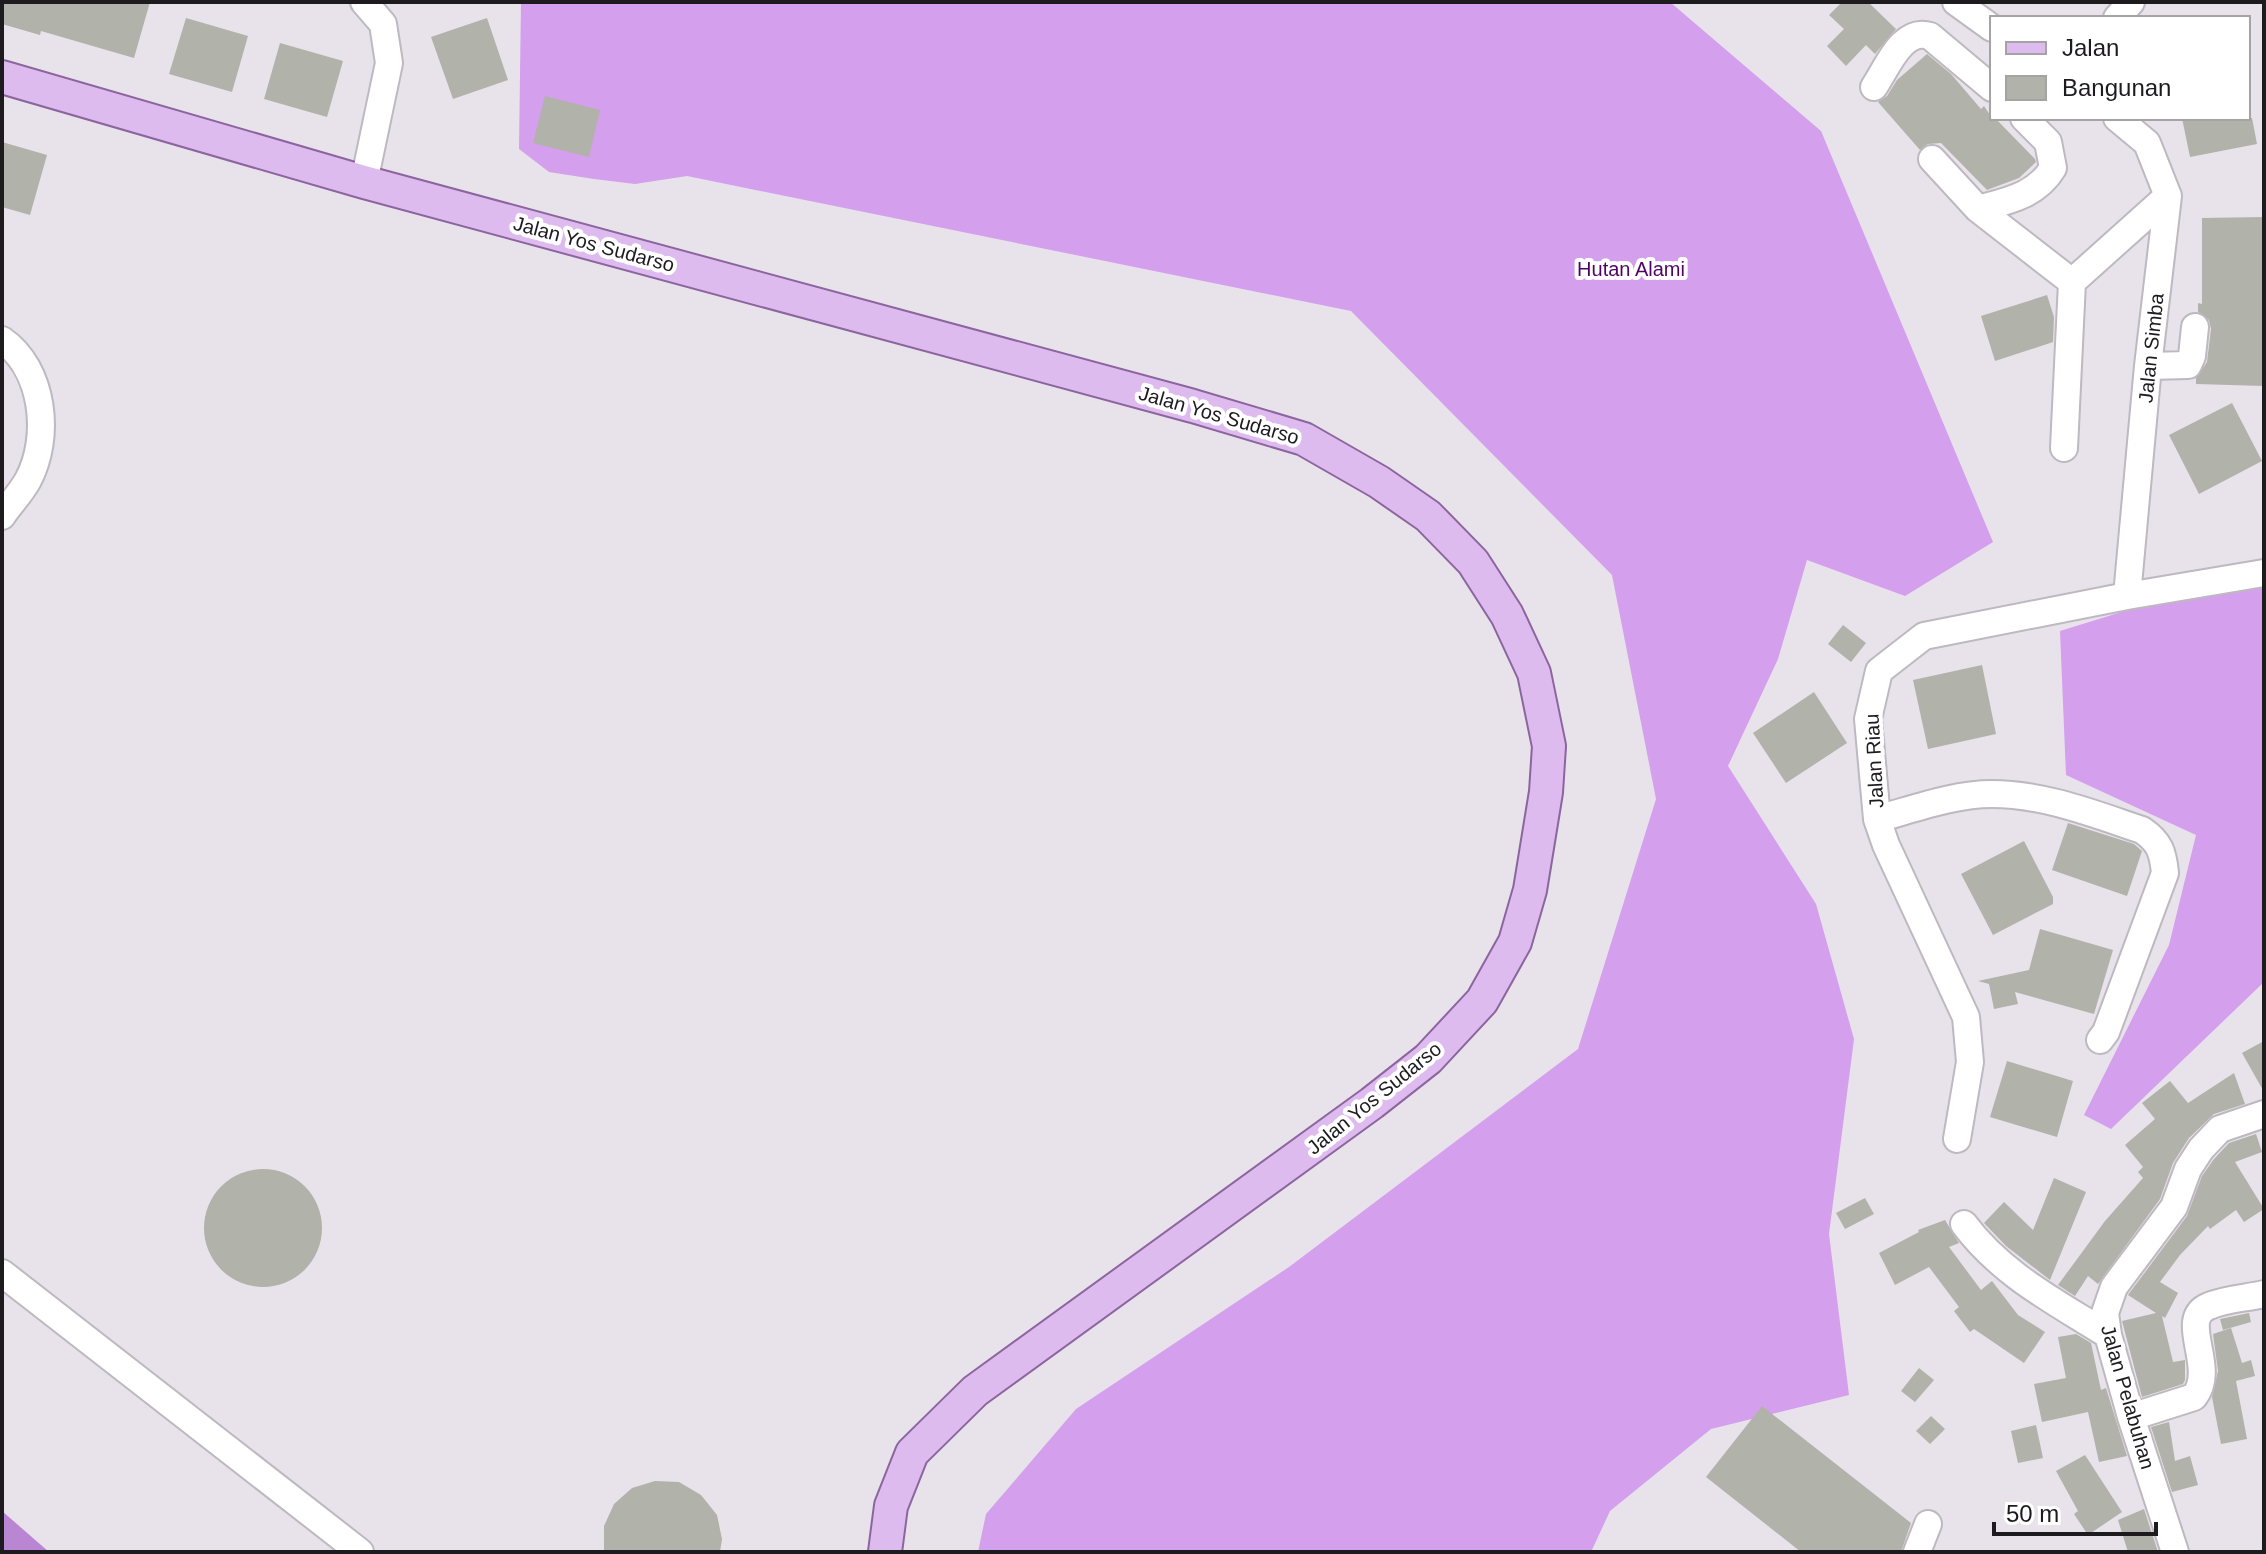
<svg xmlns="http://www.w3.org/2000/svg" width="2266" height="1554" viewBox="0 0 2266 1554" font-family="Arial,sans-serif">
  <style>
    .forest { fill: #d49fed }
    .water { fill: #ba85d2 }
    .building { fill: #b1b2a9 }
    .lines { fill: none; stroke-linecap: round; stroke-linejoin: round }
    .minor-casing { stroke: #beb8c0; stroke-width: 30 }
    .major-casing { stroke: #8c659f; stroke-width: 36 }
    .minor { stroke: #fff; stroke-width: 26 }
    .major { stroke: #debbef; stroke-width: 32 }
    .labels { text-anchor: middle; stroke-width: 8; stroke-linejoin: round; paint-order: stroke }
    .street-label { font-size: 20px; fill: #1d1b1e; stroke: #fff }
    .park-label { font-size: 20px; fill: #4f0567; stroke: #fff }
  </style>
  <rect width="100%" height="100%" fill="#e8e2eb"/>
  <!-- forest -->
  <path class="forest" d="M521,2H1670L1821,131L1993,542L1905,596L1807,560L1778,659L1728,766L1816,904L1854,1039L1829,1234L1849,1395L1711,1429L1610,1511L1591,1552H978L986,1514L1076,1409L1289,1267L1578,1049L1656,799L1612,575L1351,311L687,176L635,184L594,179L549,172L519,149Z
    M2264,568V982L2111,1129L2084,1115L2169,945L2196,835L2066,775L2060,631Z"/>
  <!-- water -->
  <path class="water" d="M2,1511L49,1552H2Z"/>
  <!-- building -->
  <path class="building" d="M2,2H150L134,58L41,31L40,35L2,24Z
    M1842,2H1868L1896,29L1875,54L1866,45L1846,66L1827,46L1844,29L1829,15Z
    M186,18L248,36L232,92L169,74Z
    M487,18L508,80L453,99L431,37Z
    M280,43L343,61L327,117L264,99Z
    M1927,54L1951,74L1981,109L1984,106L1992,118H1995L2035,159L2036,162L2019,178L1987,190L1941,143L1928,144L1920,150L1878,102L1887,96L1897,80Z
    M545,96L600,110L589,157L533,143Z
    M2182,118H2252L2257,144L2190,157Z
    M2,142L47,155L30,215L2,207Z
    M2264,217V386L2196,384V378L2207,362L2211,329L2209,320L2198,312V303L2202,304V218Z
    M2047,295L2054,317L2053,342L1995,361L1981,316Z
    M2232,403L2262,461L2199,494L2169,435Z
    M1843,625L1866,643L1851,662L1828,644Z
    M1982,665L1996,734L1928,749L1913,680Z
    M1814,692L1847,743L1786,783L1753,733Z
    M2068,823L2134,844L2142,851L2127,896L2052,870Z
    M2024,841L2053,897V904L1993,935L1961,874Z
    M2040,929L2113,950L2094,1014L2015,992L2018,1004L1994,1009L1989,984L1978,981L2029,970Z
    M2264,1041V1092L2242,1053Z
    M2007,1061L2073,1081L2057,1137L1990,1117Z
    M2234,1073L2245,1104L2214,1114L2189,1138L2173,1163L2160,1199L2098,1284L2088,1276L2075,1296L2058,1285L2105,1221L2143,1178L2138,1172L2143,1167L2125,1145L2155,1119L2142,1103L2170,1081L2188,1103Z
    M2256,1134L2262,1152L2235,1162L2264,1209L2244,1222L2236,1210L2210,1229L2208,1226L2180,1255L2160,1282L2178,1293L2165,1318L2162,1316L2173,1362L2185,1360V1380L2183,1384L2142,1397L2122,1321L2156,1313L2128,1295L2187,1216L2202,1176L2214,1159L2229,1143Z
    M204 1228a59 59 0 1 1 118 0a59 59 0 1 1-118 0Z
    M2054,1178L2086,1192L2050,1280L2006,1246L1984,1223L2004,1202L2033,1230Z
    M1865,1198L1874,1214L1845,1229L1836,1213Z
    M1945,1220L1959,1243L1949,1247L1981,1290L1992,1281L2018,1315L2045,1332L2024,1363L1974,1329L1970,1332L1954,1311L1959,1307L1929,1267L1895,1285L1879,1253L1919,1232L1918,1230Z
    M2249,1313L2251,1322L2223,1330L2220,1319Z
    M2231,1328L2242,1363L2251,1360L2255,1376L2236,1381L2247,1439L2221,1444L2212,1397L2218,1371L2213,1334Z
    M2076,1334L2091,1343L2101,1390L2106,1388L2127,1456L2099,1462L2088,1412L2042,1422L2034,1384L2066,1378L2058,1337Z
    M1919,1368L1934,1380L1915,1402L1901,1391Z
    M1762,1406L1911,1523L1901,1552H1801L1706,1477Z
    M1931,1416L1945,1429L1930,1444L1916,1431Z
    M2169,1422L2175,1461L2190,1456L2198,1485L2172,1492L2151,1427Z
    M2036,1425L2043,1458L2018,1463L2011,1431Z
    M2085,1455L2122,1512L2088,1535L2074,1514L2078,1511L2056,1471Z
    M655,1481L679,1482L701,1495L717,1515L722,1539L720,1552H604V1526L614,1504L632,1488Z
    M2144,1509L2158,1552H2128L2118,1520Z"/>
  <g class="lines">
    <defs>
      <path id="minor" d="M1956,2L1992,28
        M2117,18L2131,2
        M1874,87C1887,68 1902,27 1930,36L1992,88
        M2117,118L2147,143L2168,196L2148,366L2127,596
        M1932,159L1978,209L2072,282
        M364,182L389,63L383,24L364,2
        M1978,209C2007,201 2036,196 2053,168L2048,142L2024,118
        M2,340C44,369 51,437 28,480C21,493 10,504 2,516
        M2148,366L2188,365L2192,356L2195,327
        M2064,448L2072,282L2168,196
        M1877,819C1914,809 1954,794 1992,794C2044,794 2094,814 2142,830C2160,842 2163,853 2165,873L2106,1032L2100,1040
        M1957,1139L1970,1062L1966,1017L1886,845L1877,819L1868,719L1879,671L1924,636L2127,596L2264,573
        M1964,1224C2002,1275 2056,1302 2108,1335
        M2,1273L360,1552
        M2131,1417L2194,1397C2218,1367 2176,1319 2209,1306C2225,1299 2247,1298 2264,1294
        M1917,1552L1928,1524
        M2175,1552L2131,1417L2108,1335L2105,1313L2114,1287L2174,1207L2188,1169L2201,1149L2220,1129L2264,1114"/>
      <path id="major" d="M2,77L364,182L1193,406L1304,439L1379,482L1428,516L1473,562L1507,615L1534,673L1549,746L1546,792L1530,890L1515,942L1482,1001L1428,1059L1372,1103L975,1391L912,1453L891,1506L885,1552"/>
    </defs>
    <!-- minor casing -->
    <use href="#minor" class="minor-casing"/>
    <!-- major casing -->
    <use href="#major" class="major-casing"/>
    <!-- minor -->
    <use href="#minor" class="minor"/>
    <!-- major -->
    <use href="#major" class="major"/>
  </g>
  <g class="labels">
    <!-- street labels -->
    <g class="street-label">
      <text transform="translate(594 244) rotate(15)" y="7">Jalan Yos Sudarso</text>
      <text transform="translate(2151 348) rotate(-84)" y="7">Jalan Simba</text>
      <text transform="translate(1219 415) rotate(16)" y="7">Jalan Yos Sudarso</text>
      <text transform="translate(1874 761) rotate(-93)" y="7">Jalan Riau</text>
      <text transform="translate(1374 1098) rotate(-39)" y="7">Jalan Yos Sudarso</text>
      <text transform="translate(2128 1397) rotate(74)" y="7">Jalan Pelabuhan</text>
    </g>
    <!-- park labels -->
    <g class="park-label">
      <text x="1631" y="276">Hutan Alami</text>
    </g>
  </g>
  <!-- border -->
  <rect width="2266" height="1554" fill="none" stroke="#1d1b1e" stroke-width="8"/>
  <!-- legend -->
  <rect x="1990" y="16" width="260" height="104" fill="#ffffff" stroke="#a5a4a5" stroke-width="2"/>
  <rect x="2006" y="42" width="40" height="12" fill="#debbef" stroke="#a5a4a5" stroke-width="2"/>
  <text x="2062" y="56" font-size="24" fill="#1d1b1e">Jalan</text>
  <rect x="2006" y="76" width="40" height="24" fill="#b1b2a9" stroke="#a5a4a5" stroke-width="2"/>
  <text x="2062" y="96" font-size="24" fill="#1d1b1e">Bangunan</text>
  <!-- scale -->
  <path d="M1994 1522v12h162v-12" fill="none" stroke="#1d1b1e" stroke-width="4"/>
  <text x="2006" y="1522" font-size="24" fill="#1d1b1e" stroke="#ffffff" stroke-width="6" paint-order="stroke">50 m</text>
</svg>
